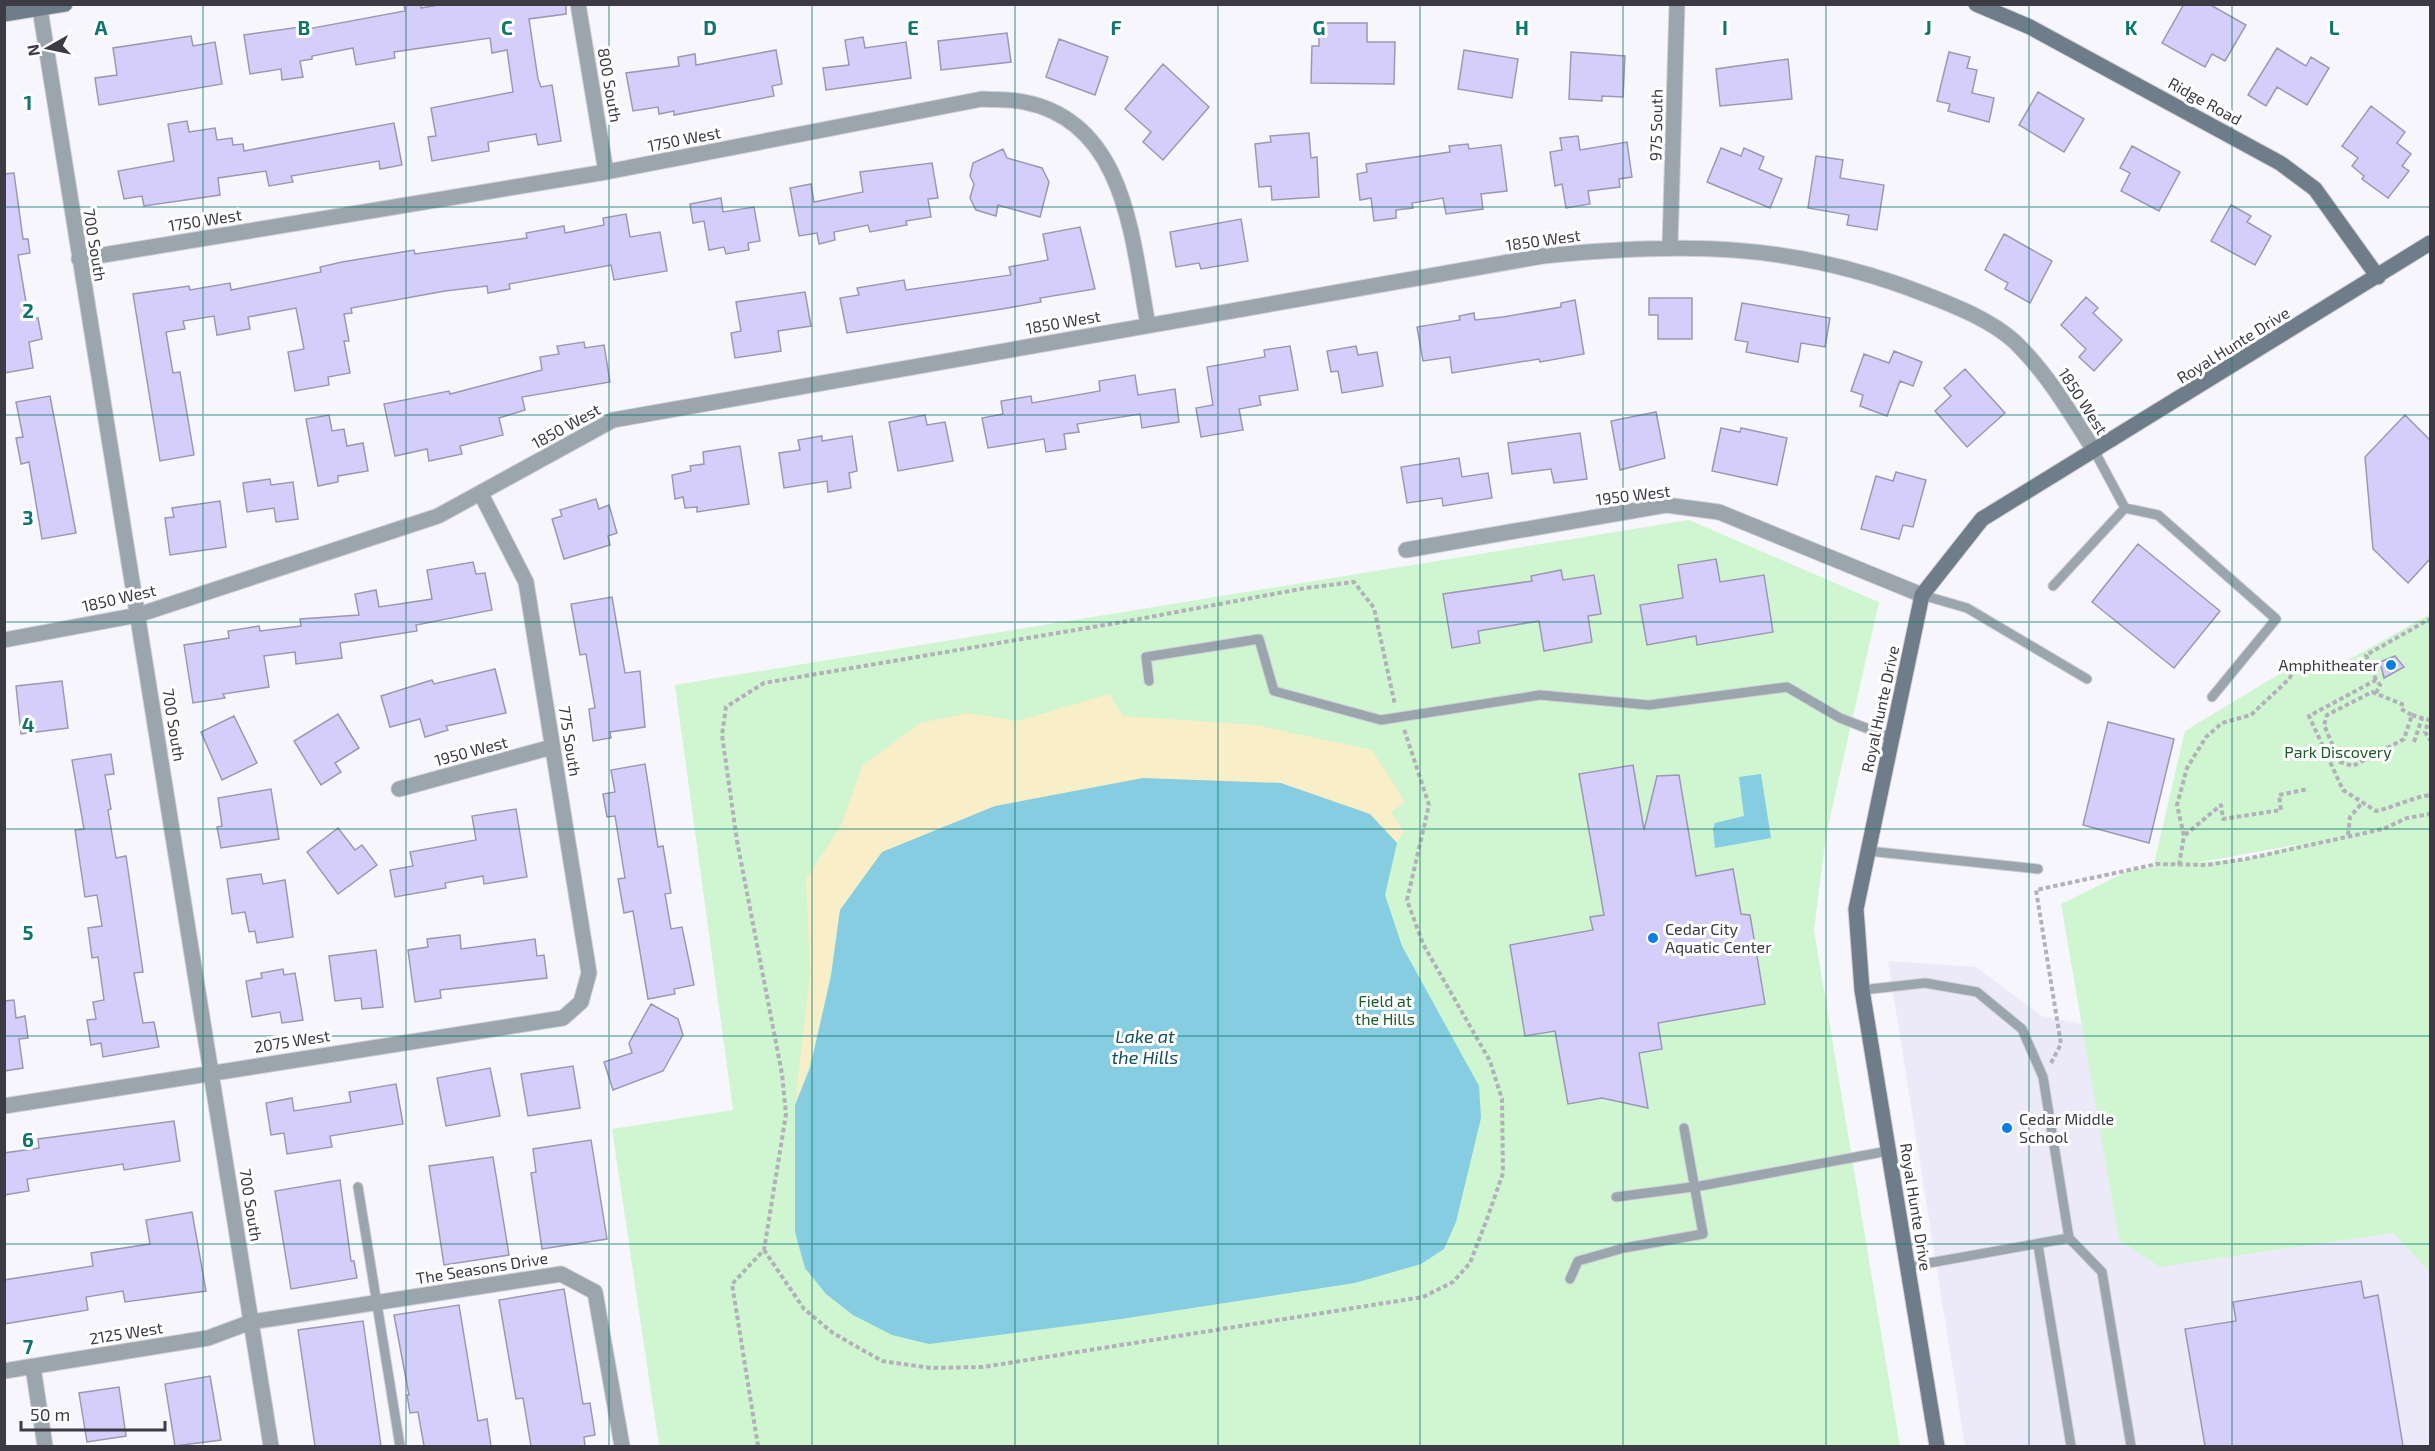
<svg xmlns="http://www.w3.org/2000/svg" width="2435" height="1451" viewBox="0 0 2435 1451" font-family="'Exo 2',sans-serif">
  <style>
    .built { fill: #eceaf8 }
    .green { fill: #cff5d1; fill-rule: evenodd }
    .sand { fill: #f8eec8 }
    .water { fill: #86cde1 }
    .building { fill: #d5cefa; stroke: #9c98b3; stroke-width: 1.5 }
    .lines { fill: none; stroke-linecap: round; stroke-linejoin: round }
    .lane-casing { stroke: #d1d0d7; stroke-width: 11 }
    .street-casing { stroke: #d1d0d7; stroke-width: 17 }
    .secondary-casing { stroke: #d1d0d7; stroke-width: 17 }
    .path { stroke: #b2b1b9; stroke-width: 4; stroke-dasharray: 4.5 3; stroke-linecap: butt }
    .lane { stroke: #9aa5ad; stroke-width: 9 }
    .street { stroke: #9aa5ad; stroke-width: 15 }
    .secondary { stroke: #6e7d89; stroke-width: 15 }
    .grid { fill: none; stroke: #0f766e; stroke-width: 1.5; stroke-opacity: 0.55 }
    .poi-dot { fill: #037fe6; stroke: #fff; stroke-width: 2 }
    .labels { text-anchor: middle; stroke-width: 6; stroke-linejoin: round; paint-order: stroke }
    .street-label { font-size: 16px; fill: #3b3a45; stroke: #fff }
    .poi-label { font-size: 16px; fill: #3b3a45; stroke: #fff; text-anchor: start }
    .park-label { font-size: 16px; fill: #1a5b27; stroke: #fff }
    .water-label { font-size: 18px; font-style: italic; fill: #104e5c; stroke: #fff }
    .grid-label { font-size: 20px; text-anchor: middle; font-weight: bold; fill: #0f766e; stroke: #fff; stroke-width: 6; stroke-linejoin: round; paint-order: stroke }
  </style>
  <rect width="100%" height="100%" fill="#f7f6fc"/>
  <!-- built -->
  <path class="built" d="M1888,961L1976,967L2042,1016L2082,1024L2119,1240L2160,1267L2393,1233L2430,1272V1446H1965Z"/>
  <!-- green -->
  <path class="green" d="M1689,520L1879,602L1826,835L1814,930L1900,1446H659L612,1129L733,1110L675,685Z
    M2430,614V1272L2393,1233L2160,1267L2119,1240L2061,904L2130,870L2153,868L2185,731L2299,662L2341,664ZM2306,843L2246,859L2196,863Z"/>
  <!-- sand -->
  <path class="sand" d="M1109,694L1123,716L1256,725L1372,750L1405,802L1391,812L1404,831L1397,843L1370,814L840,910C831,977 820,1042 795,1105L810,974L806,879L841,826L862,766L920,723L968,713L1018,721Z"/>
  <!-- water -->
  <path class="water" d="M1761,774L1771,838L1715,848L1713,829L1715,823L1744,816L1739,777Z
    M1143,778L1281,783L1370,814L1397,843L1385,895L1402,946L1479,1086L1481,1118L1456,1222L1444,1249L1421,1264L1355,1283L1121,1319L929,1344L892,1335L853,1315L826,1294L805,1268L795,1232V1105L810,1068L831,976L840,910L882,852L995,806Z"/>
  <!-- building -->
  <path class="building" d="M404,4H421V8L444,4H566V14L529,19L538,79L541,87L552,85L561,141L538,145L536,134L488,142L489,151L432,161L428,137L436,136L431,108L513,92L507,50L492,53L490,38L394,52L395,58L356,65L353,48L312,56V59L300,61L303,77L282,80L281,69L250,74L244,35L307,26L308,29L405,11Z
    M2184,4H2209L2246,25L2225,61L2212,54L2205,67L2162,43Z
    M1319,23H1367V42H1395L1394,84L1311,83L1312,46H1319Z
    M1007,33L1011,62L941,70L938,41Z
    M191,36L193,46L215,42L222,84L99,105L95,78L117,75L113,48Z
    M863,37L865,48L906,42L911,78L826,90L823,68L849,65L845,40Z
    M1059,39L1108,57L1095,95L1046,77Z
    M2277,48L2306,66L2311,57L2329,68L2307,105L2277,87L2266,106L2248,95Z
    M776,50L782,84L772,86L774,96L674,115V111L659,114L658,107L633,111L626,73L679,66L678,57L695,54L696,65Z
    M1464,50L1518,59L1512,98L1458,89Z
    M1571,52L1625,56L1623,97L1602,96V101L1569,99Z
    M1949,52L1970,57L1967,68L1977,70L1972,93L1994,98L1989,122L1948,111L1950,104L1937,101Z
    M1788,59L1792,99L1720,106L1716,69Z
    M1163,64L1209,107L1163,160L1143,142L1151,132L1125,109Z
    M2038,92L2084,119L2064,152L2019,125Z
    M2371,106L2405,132L2397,143L2411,154L2402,166L2409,171L2388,198L2362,179L2364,176L2352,166L2358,158L2342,146Z
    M187,121L189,132L215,128L217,140L232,138L233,145L243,144L244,151L394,123L402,165L380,169L379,161L291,176L293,182L269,186L266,171L218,178L220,195L144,206L142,196L124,199L118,171L174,161L168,124Z
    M1309,133L1311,158L1317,157L1319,197L1272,200L1271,186L1259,187L1255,144L1271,142L1270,136Z
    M1578,136L1580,150L1627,142L1632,177L1619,179L1620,187L1588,191L1590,204L1566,208L1562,184L1555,186L1550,152L1562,150L1560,138Z
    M1468,144L1469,149L1501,145L1507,191L1481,194L1483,209L1446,214L1443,198L1412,203L1413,208L1396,210V218L1374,221L1371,198L1360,200L1357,174L1367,172L1366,164L1450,152L1449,146Z
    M2132,146L2180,172L2159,211L2121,191L2130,173L2120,168Z
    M1721,148L1741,156L1744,148L1764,157L1759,169L1782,179L1770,208L1707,182Z
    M1003,149L1007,158L1042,168L1049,182L1040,217L998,205L996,216L976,210L970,198L974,184L970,176L973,163Z
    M1816,156L1843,160L1840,178L1884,185L1877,230L1847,225L1849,215L1808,208Z
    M932,163L938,198L928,199L931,217L906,221L907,225L870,232L868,225L834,232L835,240L819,244L817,233L799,236L790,188L811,184L814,202L863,192L860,172Z
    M14,173L23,239H28L30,253L18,255L29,320L38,318L42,339L29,342L33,368L4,373V174Z
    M721,198L723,212L754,207L760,241L748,243L749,250L726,254L724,247L709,250L704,221L693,223L690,204Z
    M2231,205L2251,216L2247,222L2271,236L2255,265L2211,241Z
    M626,214L630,237L660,232L667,271L614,280L611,265L509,284L510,289L488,293L487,286L445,291L351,308L352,313L344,314L349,341H344L350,373L328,377L329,385L295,391L288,352L304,349L296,308L248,317L250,329L217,335L214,316L183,321L185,329L166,332L173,373L180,372L194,455L160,461L133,294L189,286L190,290L230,283L231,290L321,272L320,267L342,262L414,250L415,254L527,238L526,233L564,226L565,233L604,225L603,218Z
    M1241,219L1248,261L1201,269L1199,263L1176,267L1170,232Z
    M1080,227L1095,289L1040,298L1041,302L1002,309L847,333L840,298L859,295L857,288L904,280L906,290L1011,275L1009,267L1048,260L1043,234Z
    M2004,234L2052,261L2030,303L2005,289L2008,283L1985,270Z
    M805,292L811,326L778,331L781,351L735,358L731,333L741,331L736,302Z
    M2086,297L2098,308L2093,313L2122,340L2094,371L2079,357L2086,349L2061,325Z
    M1649,298H1692V339H1658V315H1649Z
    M1575,300L1584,354L1540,362L1539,359L1452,373L1450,357L1423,361L1417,327L1460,320L1459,316L1474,313L1475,320L1503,317L1561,307V303Z
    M1742,303L1830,318L1825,347L1801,343L1798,362L1746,352L1748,342L1735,340Z
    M584,342L585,348L604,345L610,382L522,397L525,410L499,418L503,435L460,446L462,454L429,461L427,449L395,456L384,404L449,391L450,394L542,370L540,357L559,354L557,346Z
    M1290,346L1298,390L1259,396L1261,405L1239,409L1243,430L1201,437L1196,408L1213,405L1207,367L1265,357L1264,350Z
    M1356,346L1358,355L1377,352L1383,386L1342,393L1338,371L1331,372L1327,351Z
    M1894,351L1922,362L1913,386L1900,381L1887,416L1860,406L1863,395L1851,391L1864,354L1889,363Z
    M1965,369L2005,413L1967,447L1935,411L1951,396L1944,388Z
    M1135,375L1138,395L1175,389L1179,422L1142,428L1140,414L1077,424L1079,432L1064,434L1066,449L1046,452L1044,439L988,448L982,418L1003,414L1001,401L1031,396L1032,403L1100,391L1099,381Z
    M50,396L76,533L42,539L29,462L21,464L16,438L23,437L16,402Z
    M1656,412L1665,458L1620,470L1611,421Z
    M329,415L332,431L344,429L347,446L363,443L368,471L338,476V482L318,486L306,419Z
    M925,415L927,425L945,422L953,461L898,471L889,422Z
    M2405,415L2430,440V559L2408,583L2373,549L2365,457Z
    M1721,428L1740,432L1741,428L1787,438L1777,485L1712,471Z
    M1580,433L1587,479L1554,483L1551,469L1512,474L1508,443Z
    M822,436V441L852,436L857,471L849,473L851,488L828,492L827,481L784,488L779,453L800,450L798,440Z
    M740,446L749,504L697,512V507L685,508L683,497L675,499L672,475L691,471L690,466L704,464L703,452Z
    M1459,458L1462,477L1488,473L1492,498L1443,506L1442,498L1407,503L1401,467Z
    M1896,472L1926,480L1913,527L1903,525L1899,539L1861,529L1876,476L1893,481Z
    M270,479L271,485L293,482L298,519L276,522L274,508L247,512L243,483Z
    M596,499L599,509L609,505L617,533L608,536L610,545L564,559L552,519L562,516L560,510Z
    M220,501L226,547L170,555L165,518L174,517L172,508Z
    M2138,544L2220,611L2174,668L2092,602Z
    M1716,559L1720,582L1764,575L1773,632L1697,645L1696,636L1647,645L1640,605L1683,598L1678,565Z
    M473,562L476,574L485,573L492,610L416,625L417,631L340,643L342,658L296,664L295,652L264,656L269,687L223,694L225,698L193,703L184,645L229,638L228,631L259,626L260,631L301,626L300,619L359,615L355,594L376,590L379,607L432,599L427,570Z
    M1561,570L1563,580L1594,575L1601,614L1588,616L1592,642L1544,651L1539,621L1478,631L1480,643L1452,648L1443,594L1532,581L1531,576Z
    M612,597L625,673L640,671L645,727L610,732L611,738L593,741L589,709L595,708L586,654L580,655L571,604Z
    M2395,656L2404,667L2384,678L2380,662Z
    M495,669L506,713L446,726L448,730L425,737L420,719L390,727L381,696L432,680L434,684Z
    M62,681L68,728L21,734L16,686Z
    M338,714L359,748L335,763L341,772L321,785L294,741Z
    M234,716L257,763L222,780L201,732Z
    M2108,722L2174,739L2149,843L2083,825Z
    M111,754L114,774L105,775L111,809L108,810L116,858L126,856L143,972L134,973L143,1023L154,1022L159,1047L103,1057L101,1043L91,1045L87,1020L96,1019L93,1002L104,1000L98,957L92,958L88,928L102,926L97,895L85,897L75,830L84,829L72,760Z
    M645,764L658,847L663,846L671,893L665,894L671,929L682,927L694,985L674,989L675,994L648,999L633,911L624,913L618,879L625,878L615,816L607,817L603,794L615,792L611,770Z
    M1633,765L1644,830L1657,776L1679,775L1696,876L1733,869L1741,914L1750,915L1765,1004L1658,1023L1662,1049L1639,1053L1648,1108L1602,1098L1568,1104L1555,1031L1525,1036L1510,945L1593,930L1590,917L1604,915L1579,774Z
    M271,789L279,839L221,848L217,827L222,826L218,798Z
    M516,809L527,877L484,884L483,876L445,883L446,888L395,897L390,870L413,866L410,852L476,840L472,816Z
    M338,828L355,850L362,845L377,865L338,894L307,852Z
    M261,874L263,884L285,880L293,937L257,943L255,931L249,932L245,912L232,914L227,879Z
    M460,935L461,949L535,939L537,956L544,955L547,978L440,990L441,998L415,1002L408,950L428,947L427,939Z
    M376,950L383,1007L362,1009L361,998L335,1001L329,956Z
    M283,969L284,975L295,973L303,1020L282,1023L280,1012L252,1017L246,981L262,978L261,973Z
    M14,1000L16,1018L25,1016L28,1038L19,1039L23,1068L4,1071V1001Z
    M651,1004L678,1019L683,1035L663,1071L613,1090L604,1062L632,1053L629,1043Z
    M573,1066L580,1108L528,1116L521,1074Z
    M490,1068L500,1116L446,1126L437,1078Z
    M396,1084L403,1124L330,1136L332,1147L287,1154L284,1133L271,1135L266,1103L292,1098L294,1111L351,1102L349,1092Z
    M174,1121L180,1161L124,1170L123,1164L27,1179L29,1191L4,1195V1153L39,1148L38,1139Z
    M591,1140L607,1239L542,1249L531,1173L536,1172L533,1149Z
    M493,1157L509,1255L444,1265L429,1166Z
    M340,1180L351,1261H354L357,1278L291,1289L275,1191Z
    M192,1212L206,1291L125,1302L123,1291L86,1297L88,1310L4,1324V1280L93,1266L91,1253L150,1244L146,1220Z
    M2361,1281L2364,1298L2378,1295L2403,1446H2205L2185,1329L2236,1321L2233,1302Z
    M564,1289L583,1404L590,1403L595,1435L584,1437L585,1446H531L523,1398L516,1399L499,1300Z
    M459,1305L478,1421L487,1419L491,1446H424L418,1412L410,1413L407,1395H409L394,1315Z
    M363,1321L381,1446H315L298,1330Z
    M210,1376L221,1440L175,1446L165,1384Z
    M119,1387L126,1436L87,1442L79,1393Z"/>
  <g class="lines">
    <defs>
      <path id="lane" d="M2095,452L2125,508L2158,515L2276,619L2212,697
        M2053,586L2125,508
        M1922,595L1967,608L2087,679
        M1149,681L1146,657L1259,639L1274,691L1381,720L1540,695L1649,705L1787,687L1840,718L1892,738
        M1868,851L2038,869
        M1862,990L1925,983L1977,992L2022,1029L2043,1077L2069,1238
        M358,1187L400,1446
        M1616,1197L1700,1186L1888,1151
        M2038,1245L2071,1446
        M1907,1267L2069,1238L2102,1272L2131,1446
        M1570,1279L1578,1261L1624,1248L1703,1234L1684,1128"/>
      <path id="street" d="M578,4L606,172
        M40,9L271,1446
        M1670,246L1677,4
        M79,259L606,172L982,99C996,100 1010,99 1024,102C1127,122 1132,241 1148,325
        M1406,550L1666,505L1719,512L1922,595
        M4,640L138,615L438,516L613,420L1543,256C1683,242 1794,242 1927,295C1957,307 1991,320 2015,342C2048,374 2071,414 2095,452
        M399,789L552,747
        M4,1106L563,1018L581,1002L589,973L526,582L481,494
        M33,1367L45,1446
        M4,1371L208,1338L251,1322L561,1274L595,1292L622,1446"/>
      <path id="secondary" d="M1976,4L2030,27L2280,163L2315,189L2378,277
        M4,14L65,4
        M1937,1446L1862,990L1856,909L1922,595L1982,519L2430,243"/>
    </defs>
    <!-- lane casing -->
    <use href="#lane" class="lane-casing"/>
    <!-- street casing -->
    <use href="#street" class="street-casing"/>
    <!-- secondary casing -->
    <use href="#secondary" class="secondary-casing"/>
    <!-- path -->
    <path class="path" d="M2376,680L2366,655L2430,619
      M2372,692L2402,704L2401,709L2412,715L2404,739L2353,766L2340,762L2324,725L2327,715Z
      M2376,693L2380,685L2376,680L2309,716L2343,790L2376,811C2395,807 2410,798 2430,795
      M2412,715L2429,720L2425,732L2430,740
      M2414,742L2422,718
      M2185,835L2221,805L2223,819L2281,810L2279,795L2308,789
      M2348,835L2350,817L2362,803
      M2179,865L2184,836L2177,805L2187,768L2206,737L2222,723L2251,715L2289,679L2299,662
      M2051,1063L2061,1044L2036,890L2157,864L2206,865L2246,859L2383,829L2407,818L2430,814
      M764,1250L804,1309L833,1333L882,1361L931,1368L983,1367L1423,1297L1453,1282L1470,1263L1487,1219L1503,1173L1502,1099L1490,1061L1423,944L1407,900L1429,805L1404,729
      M758,1446L732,1284L764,1250L786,1114L782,1074L737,841L722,735L726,707L764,683L1128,621L1306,588L1354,582L1374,608L1395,705"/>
    <!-- lane -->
    <use href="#lane" class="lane"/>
    <!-- street -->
    <use href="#street" class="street"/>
    <!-- secondary -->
    <use href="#secondary" class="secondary"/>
  </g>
  <!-- grid -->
  <path class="grid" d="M203,4V1446M406,4V1446M609,4V1446M812,4V1446M1015,4V1446M1218,4V1446M1420,4V1446M1623,4V1446M1826,4V1446M2029,4V1446M2232,4V1446M4,207H2430M4,415H2430M4,622H2430M4,829H2430M4,1036H2430M4,1244H2430"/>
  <!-- markers -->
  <g class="poi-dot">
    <circle cx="2391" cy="665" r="6"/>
    <circle cx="1653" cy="938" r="6"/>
    <circle cx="2007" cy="1128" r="6"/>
  </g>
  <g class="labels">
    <!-- street labels -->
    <g class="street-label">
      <text transform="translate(610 85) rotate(80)" y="6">800 South</text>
      <text transform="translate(2205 101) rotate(29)" y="6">Ridge Road</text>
      <text transform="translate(1656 125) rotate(-89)" y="6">975 South</text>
      <text transform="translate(684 139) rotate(-11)" y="6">1750 West</text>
      <text transform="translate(205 220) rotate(-9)" y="6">1750 West</text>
      <text transform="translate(1543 240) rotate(-8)" y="6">1850 West</text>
      <text transform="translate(95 245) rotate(81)" y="6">700 South</text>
      <text transform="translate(1063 322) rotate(-10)" y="6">1850 West</text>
      <text transform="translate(2233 345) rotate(-32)" y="6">Royal Hunte Drive</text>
      <text transform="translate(2083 401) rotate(57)" y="6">1850 West</text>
      <text transform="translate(566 426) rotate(-29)" y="6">1850 West</text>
      <text transform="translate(1633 495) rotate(-7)" y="6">1950 West</text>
      <text transform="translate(119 598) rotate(-13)" y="6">1850 West</text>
      <text transform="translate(1880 709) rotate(-78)" y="6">Royal Hunte Drive</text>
      <text transform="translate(174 725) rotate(81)" y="6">700 South</text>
      <text transform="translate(570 741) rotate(81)" y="6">775 South</text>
      <text transform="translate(471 751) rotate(-15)" y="6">1950 West</text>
      <text transform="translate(292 1041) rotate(-9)" y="6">2075 West</text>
      <text transform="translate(251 1205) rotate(81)" y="6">700 South</text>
      <text transform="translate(1916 1207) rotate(81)" y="6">Royal Hunte Drive</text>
      <text transform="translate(482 1268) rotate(-9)" y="6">The Seasons Drive</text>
      <text transform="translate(126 1333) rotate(-9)" y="6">2125 West</text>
    </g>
    <!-- poi labels -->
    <g class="poi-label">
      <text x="2379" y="671" text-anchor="end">Amphitheater</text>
      <text x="1665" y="935">Cedar City<tspan x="1665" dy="18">Aquatic Center</tspan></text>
      <text x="2019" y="1125">Cedar Middle<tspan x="2019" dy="18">School</tspan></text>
    </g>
    <!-- park labels -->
    <g class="park-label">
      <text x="2338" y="758">Park Discovery</text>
      <text x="1385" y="1007">Field at<tspan x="1385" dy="18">the Hills</tspan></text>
    </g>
    <!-- water labels -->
    <g class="water-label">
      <text x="1145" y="1043">Lake at<tspan x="1145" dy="21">the Hills</tspan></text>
    </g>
  </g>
  <g class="grid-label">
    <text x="101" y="35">A</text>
    <text x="304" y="35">B</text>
    <text x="507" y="35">C</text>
    <text x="710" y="35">D</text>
    <text x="913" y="35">E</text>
    <text x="1116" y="35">F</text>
    <text x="1319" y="35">G</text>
    <text x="1522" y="35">H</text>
    <text x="1725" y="35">I</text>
    <text x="1928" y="35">J</text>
    <text x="2131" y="35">K</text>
    <text x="2334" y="35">L</text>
    <text x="28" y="110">1</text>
    <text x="28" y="318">2</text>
    <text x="28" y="525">3</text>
    <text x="28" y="732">4</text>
    <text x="28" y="940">5</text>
    <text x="28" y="1147">6</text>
    <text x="28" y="1354">7</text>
  </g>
  <!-- border -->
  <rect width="2435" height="1451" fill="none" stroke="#3b3a45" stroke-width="12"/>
  <!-- north arrow -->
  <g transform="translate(48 48) rotate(261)" stroke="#ffffff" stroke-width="4.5" paint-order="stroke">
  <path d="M0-4.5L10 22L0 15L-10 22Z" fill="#3b3a45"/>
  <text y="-9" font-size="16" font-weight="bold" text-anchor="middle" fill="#3b3a45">N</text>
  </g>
  <!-- scale -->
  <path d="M21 1421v9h144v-9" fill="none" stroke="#3b3a45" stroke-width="3"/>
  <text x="30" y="1421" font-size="18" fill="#3b3a45" stroke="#ffffff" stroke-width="4.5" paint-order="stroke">50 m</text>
</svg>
